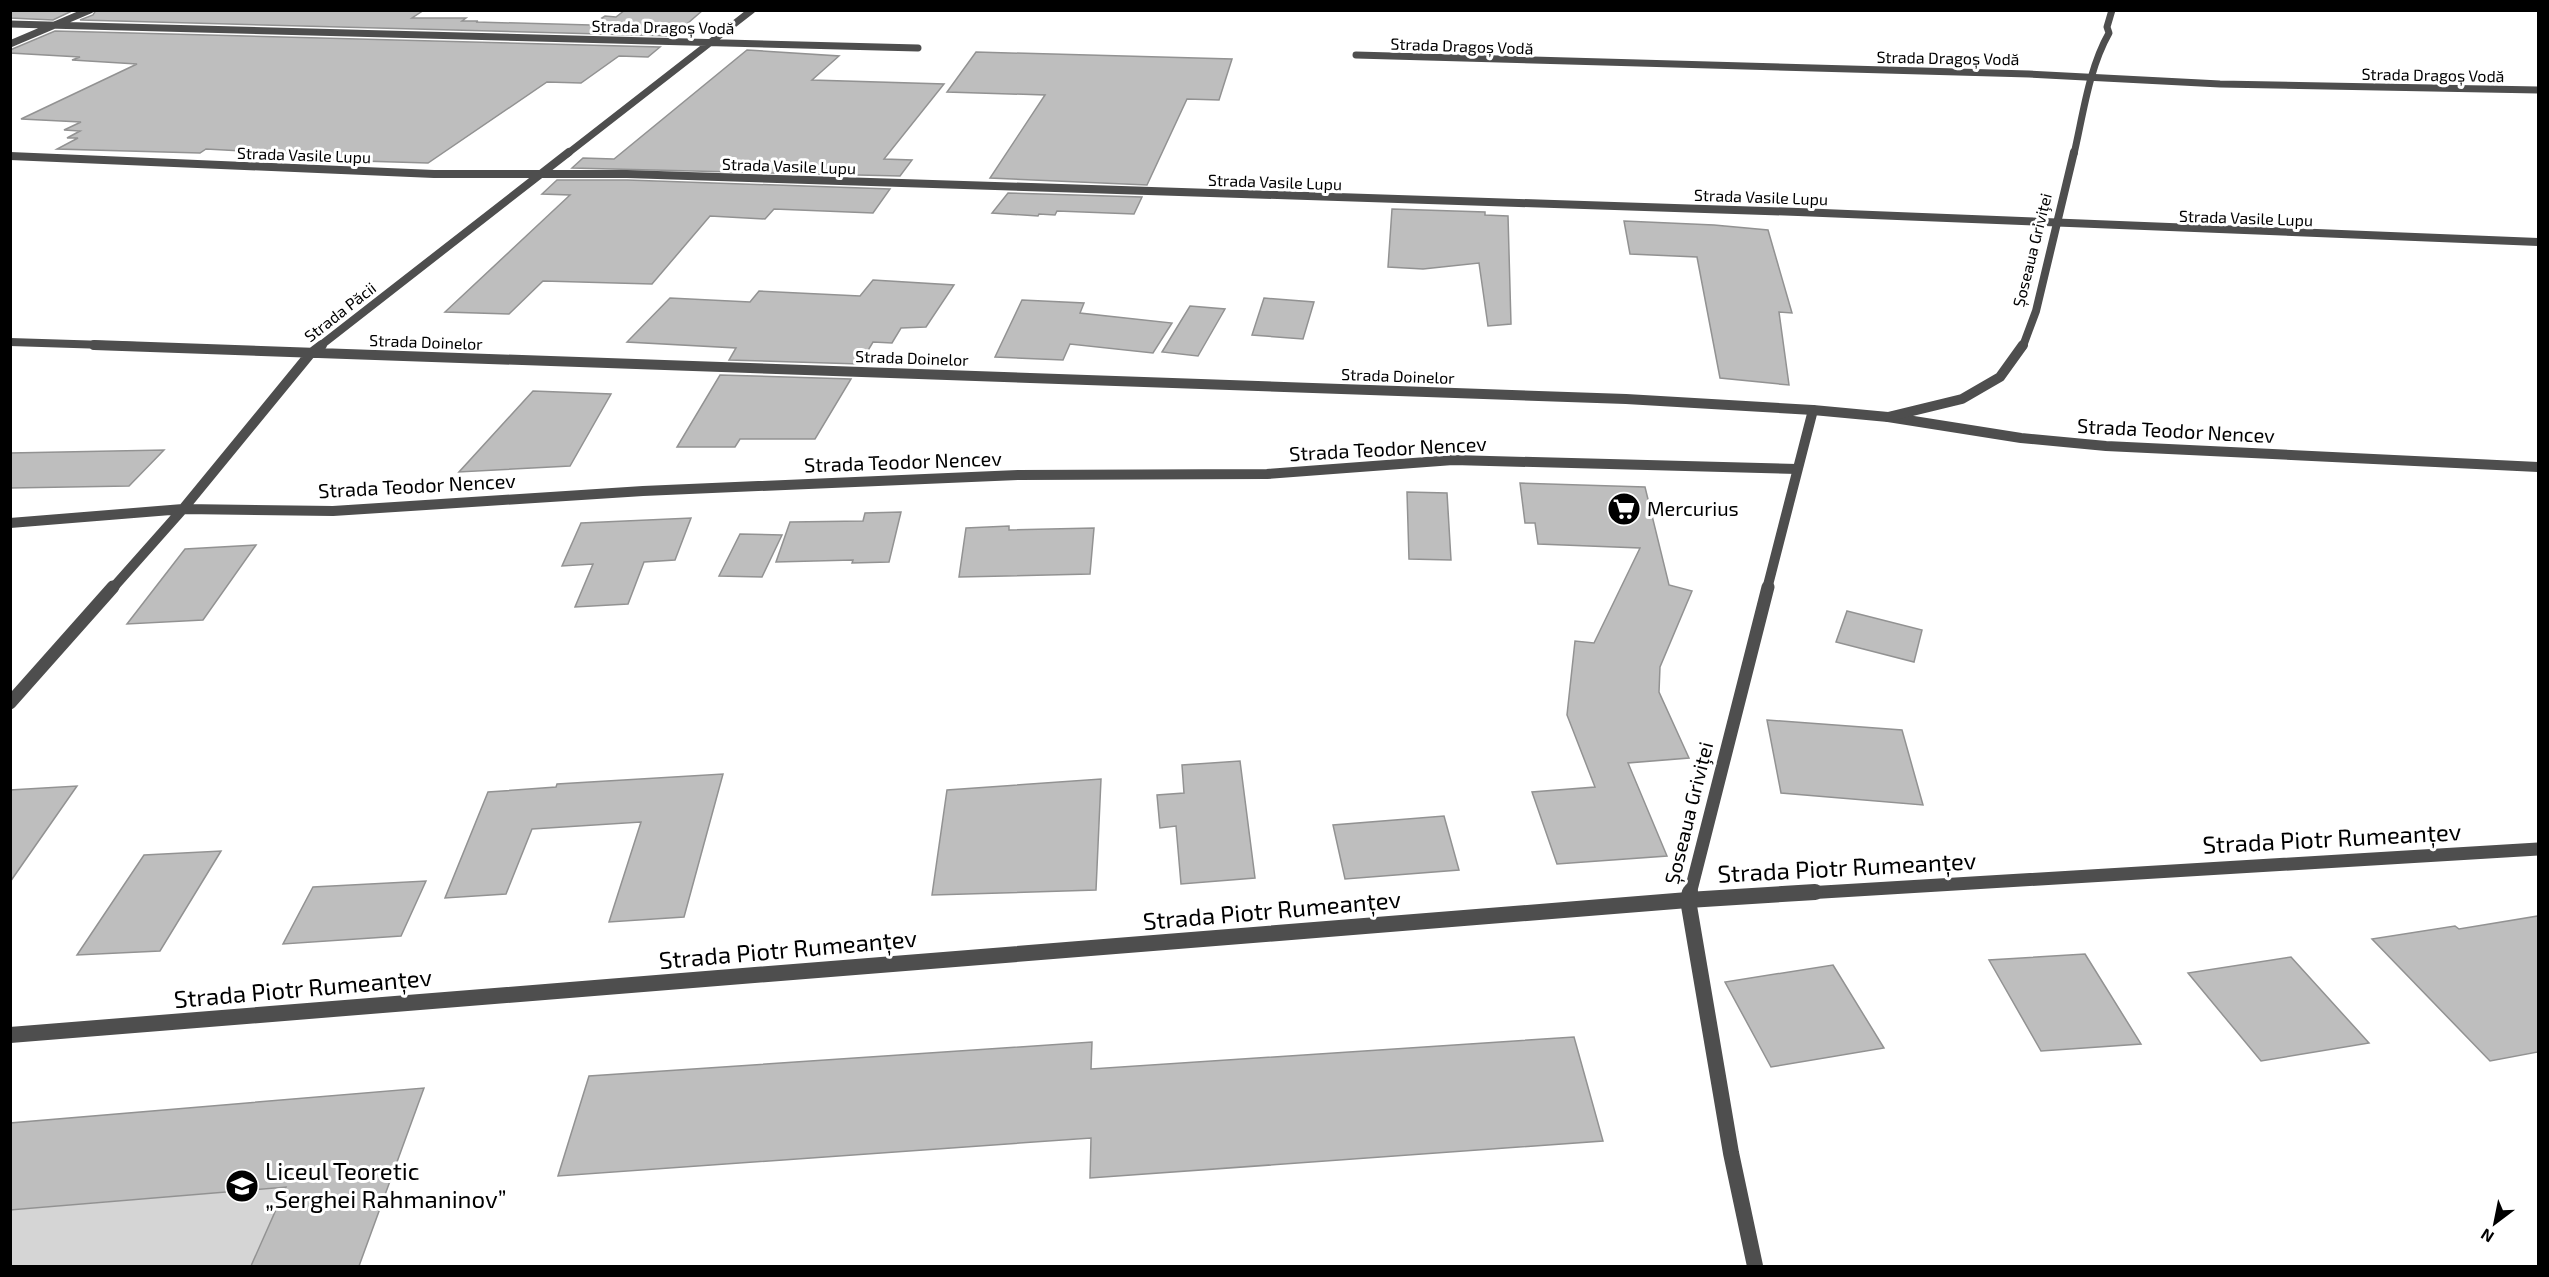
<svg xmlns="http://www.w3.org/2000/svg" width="2549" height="1277" viewBox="0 0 2549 1277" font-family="'Exo 2',sans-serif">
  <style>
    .green { fill: #d5d5d5 }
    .building { fill: #bebebe; stroke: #929292; stroke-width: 1.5 }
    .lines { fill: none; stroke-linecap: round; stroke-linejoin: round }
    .minor-far4 { stroke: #4e4e4e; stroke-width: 7 }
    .minor-far3 { stroke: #4e4e4e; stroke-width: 8 }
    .minor-far2 { stroke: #4e4e4e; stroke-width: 10 }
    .minor-far1 { stroke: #4e4e4e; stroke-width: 13 }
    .minor { stroke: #4e4e4e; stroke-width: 16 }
    .tertiary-far4 { stroke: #4e4e4e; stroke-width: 7 }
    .tertiary-far3 { stroke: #4e4e4e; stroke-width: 8 }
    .tertiary-far2 { stroke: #4e4e4e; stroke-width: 10 }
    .tertiary-far1 { stroke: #4e4e4e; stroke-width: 13 }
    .tertiary { stroke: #4e4e4e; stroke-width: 16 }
    .labels { text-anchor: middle; stroke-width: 6; stroke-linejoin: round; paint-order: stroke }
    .far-street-label { font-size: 16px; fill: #000; stroke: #fff }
    .street-label { font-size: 20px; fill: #000; stroke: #fff }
    .poi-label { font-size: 20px; fill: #000; stroke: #fff; text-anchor: start }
    .near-street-label { font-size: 24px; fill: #000; stroke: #fff }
    .near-poi-label { font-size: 24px; fill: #000; stroke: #fff; text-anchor: start }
  </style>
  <rect width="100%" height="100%" fill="#fff"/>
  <!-- green -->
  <path class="green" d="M286,1187L251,1266H11V1210Z"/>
  <!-- building -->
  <path class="building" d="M10,10H74L53,20L10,18Z
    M96,10H424L412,18H466L462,21H478L476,22L591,25L605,16L616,17L625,10H703L673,36L80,20L93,15Z
    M55,31L660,47L648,57L619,56L581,83L547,82L428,163L329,160L335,156L206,149L200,153L57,149L78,138H67L80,131L64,130L81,122L21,119L137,64L72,60L80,57L10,53V50Z
    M747,50L839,56L812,80L944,84L884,159L912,160L900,176L572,168L583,158L614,159Z
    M976,52L1232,59L1219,100L1187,99L1147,185L990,178L1045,95L947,92Z
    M557,180H627L890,189L873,213L774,209L765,219L710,216L652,284L543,281L509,314L445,312L570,195L542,194Z
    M1008,193L1142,197L1134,214L1057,211L1055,215L1039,214L1038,216L992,213Z
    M1392,209L1485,212V215L1508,216L1511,324L1488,326L1479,263L1423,269L1388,267Z
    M1624,221L1714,225L1768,230L1792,313L1779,312L1789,385L1720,378L1697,257L1630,254Z
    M873,280L954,285L926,327L901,328L892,343L873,342L860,364L729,360L736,348L627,342L670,298L750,302L759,291L860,296Z
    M1264,298L1314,302L1303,339L1252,335Z
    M1022,300L1084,303L1080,313L1172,323L1153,353L1070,344L1063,360L995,357Z
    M1190,306L1225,309L1198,356L1162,352Z
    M720,375L851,379L815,439H740L735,447H677Z
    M533,391L611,394L570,466L459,472Z
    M164,450L129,486L10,488V453Z
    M1520,483L1645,487L1669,585L1692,591L1660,667L1659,692L1689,758L1628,763L1667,856L1557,864L1532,792L1595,787L1567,715L1575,641L1594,643L1640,548L1538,544L1535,523H1525Z
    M1407,492L1447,493L1451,560L1409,559Z
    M901,512L889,562L852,563L853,560L776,562L790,522L863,521L865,513Z
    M691,518L675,560L644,562L628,604L575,607L593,564L562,566L581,523Z
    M1009,526V530L1094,528L1090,574L959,577L966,528Z
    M740,534L782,535L762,577L719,576Z
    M256,545L203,620L127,624L185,549Z
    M1847,611L1922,630L1914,662L1836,642Z
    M1767,720L1902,730L1923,805L1781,793Z
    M1240,761L1255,878L1181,884L1176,826L1160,828L1157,795L1184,793L1182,765Z
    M723,774L684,917L609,922L641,822L532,829L506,894L445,898L488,792L556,787L557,784Z
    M1101,779L1096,890L932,895L947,790Z
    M77,786L10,882V790Z
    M1444,816L1459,870L1345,879L1333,825Z
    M221,851L160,951L77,955L144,855Z
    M426,881L401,936L283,944L313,887Z
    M2538,916V1052L2490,1061L2372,939L2455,926L2459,929Z
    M2085,954L2141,1044L2041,1051L1989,960Z
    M2291,957L2369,1043L2261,1061L2188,973Z
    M1833,965L1884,1048L1771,1067L1725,982Z
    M1574,1037L1603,1141L1090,1178L1091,1138L558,1176L589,1076L1092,1042L1091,1069Z
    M424,1088L359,1266H251L286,1187L10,1210V1123Z"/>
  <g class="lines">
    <!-- minor-far4 -->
    <path class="minor-far4" d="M10,24L918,48
      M10,44L90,10
      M1356,55L2029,74L2220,84L2538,90
      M567,154L752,10"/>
    <!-- minor-far3 -->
    <path class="minor-far3" d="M10,156L434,174H627L1798,212L2538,242
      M10,342L137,346
      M320,346L569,152"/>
    <!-- minor-far2 -->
    <path class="minor-far2" d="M94,345L1626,399L1813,410
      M1888,417L2021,438L2106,446L2538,467
      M10,523L183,509L333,511L643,491L1018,475L1267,474L1453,460L1797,469
      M112,589L183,509L310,354L322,345"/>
    <!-- minor-far1 -->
    <path class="minor-far1" d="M10,703L113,587
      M1790,894L2538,849"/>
    <!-- minor -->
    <path class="minor" d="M10,1035L1688,900L1815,892"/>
    <!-- tertiary-far4 -->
    <path class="tertiary-far4" d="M2074,154C2083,115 2089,68 2109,33L2107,27L2112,10"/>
    <!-- tertiary-far3 -->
    <path class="tertiary-far3" d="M2023,346L2036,311L2074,152"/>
    <!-- tertiary-far2 -->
    <path class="tertiary-far2" d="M1767,589L1813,410L1888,417L1962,399L2000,377L2023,345"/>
    <!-- tertiary-far1 -->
    <path class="tertiary-far1" d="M1690,894L1768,587"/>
    <!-- tertiary -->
    <path class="tertiary" d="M1690,892L1688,900L1731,1153L1755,1266"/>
  </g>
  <!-- icons -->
  <defs>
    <symbol id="supermarket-disc" viewBox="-11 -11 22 22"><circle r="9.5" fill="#000" stroke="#fff"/><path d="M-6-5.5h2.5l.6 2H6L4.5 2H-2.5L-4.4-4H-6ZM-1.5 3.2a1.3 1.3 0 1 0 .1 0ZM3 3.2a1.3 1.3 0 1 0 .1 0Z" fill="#fff"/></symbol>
    <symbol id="school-disc" viewBox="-11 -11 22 22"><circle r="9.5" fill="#000" stroke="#fff"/><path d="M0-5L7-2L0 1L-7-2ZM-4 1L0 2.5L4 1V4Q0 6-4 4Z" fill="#fff"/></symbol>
  </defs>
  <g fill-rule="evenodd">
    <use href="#supermarket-disc" x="1605" y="490" width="38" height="38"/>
    <use href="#school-disc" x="223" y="1167" width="38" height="38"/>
  </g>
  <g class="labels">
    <!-- far-street labels -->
    <g class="far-street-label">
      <text transform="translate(663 27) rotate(1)" y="6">Strada Dragoș Vodă</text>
      <text transform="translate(1462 46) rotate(2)" y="6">Strada Dragoș Vodă</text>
      <text transform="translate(1948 58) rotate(1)" y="6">Strada Dragoș Vodă</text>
      <text transform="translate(2433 75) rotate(1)" y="6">Strada Dragoș Vodă</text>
      <text transform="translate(304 155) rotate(2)" y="6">Strada Vasile Lupu</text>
      <text transform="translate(789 166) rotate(2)" y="6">Strada Vasile Lupu</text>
      <text transform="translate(1275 182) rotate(2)" y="6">Strada Vasile Lupu</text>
      <text transform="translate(1761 197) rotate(2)" y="6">Strada Vasile Lupu</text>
      <text transform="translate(2246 218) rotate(2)" y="6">Strada Vasile Lupu</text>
      <text transform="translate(2032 250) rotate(-76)" y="6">Șoseaua Griviţei</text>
      <text transform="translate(340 312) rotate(-38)" y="6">Strada Păcii</text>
      <text transform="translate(426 342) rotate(2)" y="6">Strada Doinelor</text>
      <text transform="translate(912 358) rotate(2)" y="6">Strada Doinelor</text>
      <text transform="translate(1398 376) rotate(2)" y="6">Strada Doinelor</text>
    </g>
    <!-- street labels -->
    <g class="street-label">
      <text transform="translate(2176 431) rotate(3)" y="7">Strada Teodor Nencev</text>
      <text transform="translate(1388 449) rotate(-3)" y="7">Strada Teodor Nencev</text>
      <text transform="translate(903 462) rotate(-2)" y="7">Strada Teodor Nencev</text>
      <text transform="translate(417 486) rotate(-3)" y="7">Strada Teodor Nencev</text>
      <text transform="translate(1689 813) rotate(-76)" y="7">Șoseaua Griviţei</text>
    </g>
    <!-- poi labels -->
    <g class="poi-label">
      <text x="1647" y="516">Mercurius</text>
    </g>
    <!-- near-street labels -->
    <g class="near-street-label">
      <text transform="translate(2332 839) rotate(-3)" y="8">Strada Piotr Rumeanțev</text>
      <text transform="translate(1847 868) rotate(-3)" y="8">Strada Piotr Rumeanțev</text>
      <text transform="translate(1272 911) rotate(-5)" y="8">Strada Piotr Rumeanțev</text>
      <text transform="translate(788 950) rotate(-5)" y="8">Strada Piotr Rumeanțev</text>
      <text transform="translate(303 989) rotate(-5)" y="8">Strada Piotr Rumeanțev</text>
    </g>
    <!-- near-poi labels -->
    <g class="near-poi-label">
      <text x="265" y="1180">Liceul Teoretic<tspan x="265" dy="28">„Serghei Rahmaninov”</tspan></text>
    </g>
  </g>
  <!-- border -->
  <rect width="2549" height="1277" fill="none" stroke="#000000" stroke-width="24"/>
  <!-- north arrow -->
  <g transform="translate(2495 1223) rotate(212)" stroke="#ffffff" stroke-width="4.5" paint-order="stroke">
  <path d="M0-4.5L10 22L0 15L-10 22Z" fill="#000000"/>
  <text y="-9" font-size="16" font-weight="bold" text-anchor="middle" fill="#000000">N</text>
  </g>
</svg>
